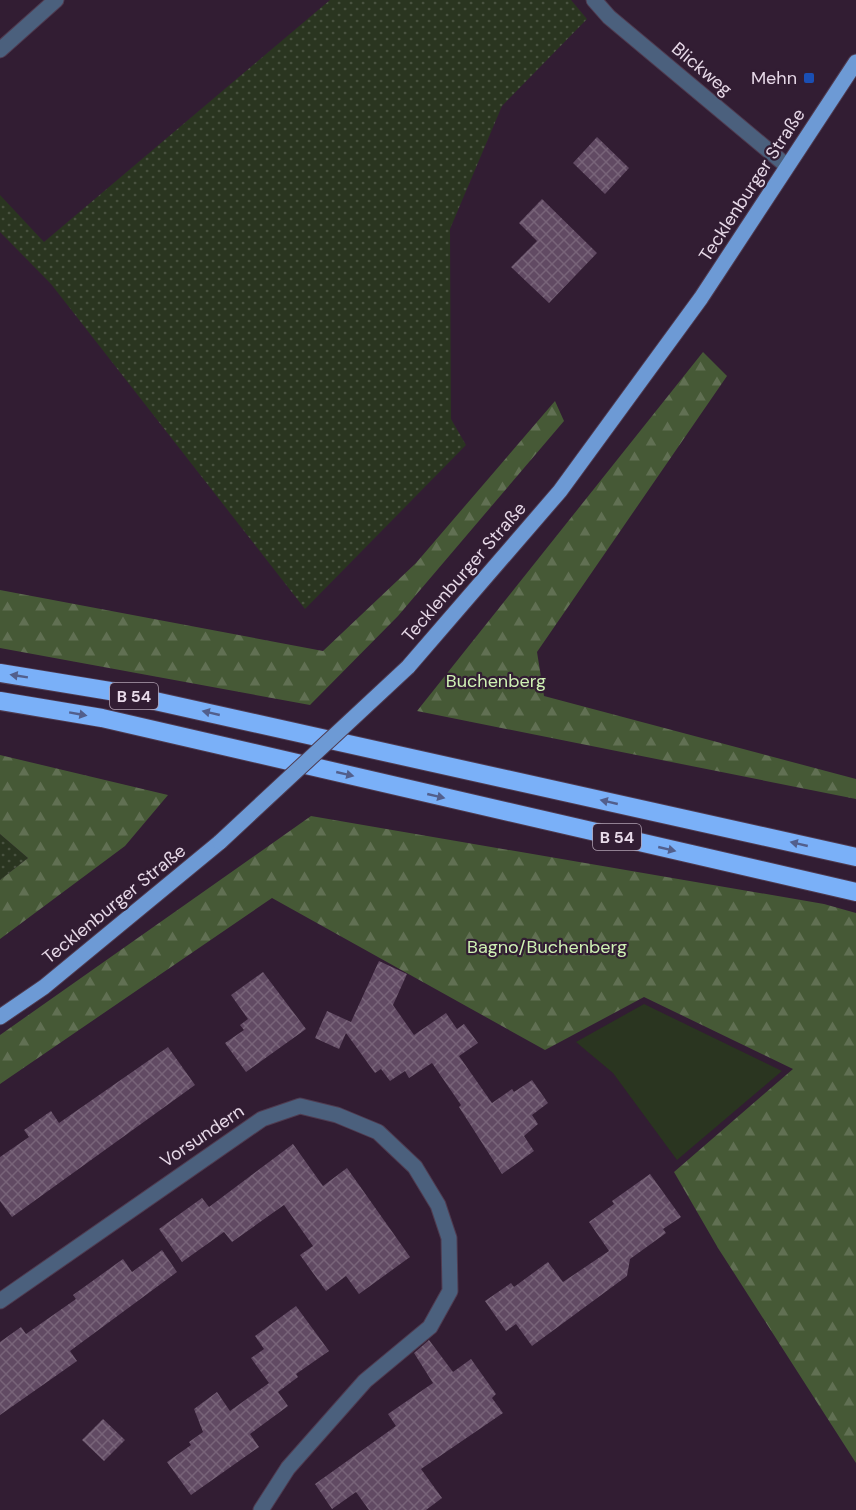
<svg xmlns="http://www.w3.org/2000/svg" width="856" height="1510" viewBox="0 0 856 1510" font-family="'DM Sans',sans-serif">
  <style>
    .grass { fill: url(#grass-dots) }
    .forest { fill: url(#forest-firs) }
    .pitch { fill: #2a3520 }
    .building { fill: url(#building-cross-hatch) }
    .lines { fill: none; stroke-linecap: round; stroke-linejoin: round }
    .minor-casing { stroke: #4f3b50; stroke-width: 17 }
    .major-casing { stroke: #4f3b50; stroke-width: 17 }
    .highway-casing { stroke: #4f3b50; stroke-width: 20 }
    .minor { stroke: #4b607d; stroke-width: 15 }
    .major { stroke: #6d9ad5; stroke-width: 15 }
    .highway { stroke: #7ab0f8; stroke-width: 18 }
    .major-bridge-casing { stroke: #4f3b50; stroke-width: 17; stroke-linecap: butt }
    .major-bridge { stroke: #6d9ad5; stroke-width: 15 }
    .oneway { fill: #525f8c }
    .transit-dot { fill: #1a4fb4; stroke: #321d33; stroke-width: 2 }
    .labels { text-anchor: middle; stroke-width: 4.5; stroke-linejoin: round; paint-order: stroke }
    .shield { fill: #321d33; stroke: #b1a1b2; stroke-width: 1.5 }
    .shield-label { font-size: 16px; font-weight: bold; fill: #e7d9e8 }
    .street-label { font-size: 18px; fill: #e7d9e8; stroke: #321d33 }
    .poi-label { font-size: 18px; fill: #e7d9e8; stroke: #321d33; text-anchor: end }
    .park-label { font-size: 18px; fill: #cff2b4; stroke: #321d33 }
  </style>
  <defs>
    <pattern id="grass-dots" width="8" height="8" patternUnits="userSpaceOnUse" patternTransform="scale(1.5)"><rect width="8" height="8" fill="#2a3520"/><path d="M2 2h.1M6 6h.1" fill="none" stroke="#495240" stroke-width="1.8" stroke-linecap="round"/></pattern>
    <pattern id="forest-firs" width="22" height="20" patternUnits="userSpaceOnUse" patternTransform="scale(1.5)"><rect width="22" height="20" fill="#465936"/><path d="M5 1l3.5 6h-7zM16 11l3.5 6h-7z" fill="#617053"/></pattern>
    <pattern id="building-cross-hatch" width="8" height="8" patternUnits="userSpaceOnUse" patternTransform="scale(1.5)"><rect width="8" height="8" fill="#614a63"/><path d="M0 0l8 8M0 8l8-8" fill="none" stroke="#786479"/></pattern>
  </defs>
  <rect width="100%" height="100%" fill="#321d33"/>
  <!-- grass -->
  <path class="grass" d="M330,0H571L587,19L502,106L450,229L451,419L466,445L305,609L51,284L0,232V195L44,242Z
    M0,834L28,858L0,880Z"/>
  <!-- forest -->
  <path class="forest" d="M703,352L727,376L537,652L544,696L856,779V799L417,711Z
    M555,401L564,421L398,616L310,705L0,648V590L323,651L416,563Z
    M0,755L168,795L125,846L0,939V880L28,858L0,834Z
    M311,816L824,904L856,913V1463L718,1248L674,1172L793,1069L644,997L545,1050L272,898L0,1084V1035Z"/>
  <!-- pitch -->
  <path class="pitch" d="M644,1004L782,1071L677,1160L613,1073L576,1042Z"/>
  <!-- building -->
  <path class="building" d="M597,137L629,168L605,194L573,163Z
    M542,199L597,253L549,303L511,267L537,241L519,223Z
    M379,961L407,974L393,1005L414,1035L446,1013L457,1029L464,1024L478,1043L459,1056L492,1103L512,1089L514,1092L532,1080L548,1103L532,1115L538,1124L524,1136L534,1151L502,1174L459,1107L461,1105L432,1063L409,1078L405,1071L390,1081L381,1069L375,1073L346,1033L339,1049L315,1038L327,1011L351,1022Z
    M263,972L306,1029L246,1072L225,1043L244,1030L240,1025L248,1019L231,995Z
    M168,1047L195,1085L12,1217L0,1201V1157L29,1137L24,1130L51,1111L59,1123Z
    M293,1144L323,1186L347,1168L410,1257L359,1294L346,1276L326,1291L300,1255L313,1246L284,1205L232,1242L224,1232L182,1262L159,1229L202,1198L209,1207Z
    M650,1174L681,1217L663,1229L666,1233L630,1259L627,1276L532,1346L516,1324L506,1331L485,1301L511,1283L514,1287L548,1262L563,1282L609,1251L589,1222L614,1204L612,1201Z
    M162,1250L177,1272L70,1351L77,1361L0,1415V1342L21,1327L26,1334L76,1299L73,1295L123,1259L132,1272Z
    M296,1306L329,1351L296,1374L298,1377L278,1392L288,1406L250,1434L259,1447L191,1495L167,1462L191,1445L189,1442L203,1432L194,1409L217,1392L230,1411L269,1383L251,1358L264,1349L255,1336Z
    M429,1340L453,1372L471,1359L496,1394L492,1398L503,1413L421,1469L442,1498L426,1510H369L356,1492L332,1509L315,1484L396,1426L388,1414L433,1383L414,1353Z
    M103,1419L125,1440L104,1461L82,1440Z"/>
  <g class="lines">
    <defs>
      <path id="minor" d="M594,0L609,17L787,166
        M0,50L56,0
        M0,1301L262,1119L300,1106L337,1115L378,1132L415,1167L438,1205L449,1238L450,1291L430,1327L365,1381L288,1468L261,1510"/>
      <path id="major" d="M408,667L560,491L701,298L856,62
        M0,1017L44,987L220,842"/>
      <path id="highway" d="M0,673L110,691L856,857
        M0,701L102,718L856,892"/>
    </defs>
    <!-- minor casing -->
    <use href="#minor" class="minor-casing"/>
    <!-- major casing -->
    <use href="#major" class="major-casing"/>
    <!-- highway casing -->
    <use href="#highway" class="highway-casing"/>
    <!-- minor -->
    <use href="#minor" class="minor"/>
    <!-- major -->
    <use href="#major" class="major"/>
    <!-- highway -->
    <use href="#highway" class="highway"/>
    <defs>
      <path id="major-bridge" d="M220,842L408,667"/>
    </defs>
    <!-- major-bridge casing -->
    <use href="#major-bridge" class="major-bridge-casing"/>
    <!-- major-bridge -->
    <use href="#major-bridge" class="major-bridge"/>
  </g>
  <!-- one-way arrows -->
  <defs><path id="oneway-solid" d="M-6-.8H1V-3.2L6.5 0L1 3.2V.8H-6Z" transform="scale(1.5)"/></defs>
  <g class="oneway">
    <use href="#oneway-solid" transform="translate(19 676) rotate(-171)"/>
    <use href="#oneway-solid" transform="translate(211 713) rotate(-167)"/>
    <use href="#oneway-solid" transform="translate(78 714) rotate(10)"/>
    <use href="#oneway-solid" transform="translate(345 774) rotate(13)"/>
    <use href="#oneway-solid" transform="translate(436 796) rotate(13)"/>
    <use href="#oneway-solid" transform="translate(609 802) rotate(-167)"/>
    <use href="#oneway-solid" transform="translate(799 844) rotate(-167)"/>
    <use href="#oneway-solid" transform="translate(667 849) rotate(13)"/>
  </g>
  <!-- markers -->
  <rect class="transit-dot" x="803" y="72" width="12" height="12" rx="3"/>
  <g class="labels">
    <!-- shield labels -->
    <g class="shield">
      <rect x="110" y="683" width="48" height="26" rx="4.5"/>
      <rect x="593" y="824" width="48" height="26" rx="4.5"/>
    </g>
    <g class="shield-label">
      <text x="134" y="702">B 54</text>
      <text x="617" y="843">B 54</text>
    </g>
    <!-- street labels -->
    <g class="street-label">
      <text transform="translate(702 69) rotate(40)" y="6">Blickweg</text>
      <text transform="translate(752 185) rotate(-57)" y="6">Tecklenburger Straße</text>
      <text transform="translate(464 572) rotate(-49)" y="6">Tecklenburger Straße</text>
      <text transform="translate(114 904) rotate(-39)" y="6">Tecklenburger Straße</text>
      <text transform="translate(202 1136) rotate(-34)" y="6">Vorsundern</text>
    </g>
    <!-- poi labels -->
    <g class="poi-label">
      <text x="797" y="84">Mehn</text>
    </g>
    <!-- park labels -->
    <g class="park-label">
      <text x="496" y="687">Buchenberg</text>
      <text x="547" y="953">Bagno/Buchenberg</text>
    </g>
  </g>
</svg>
